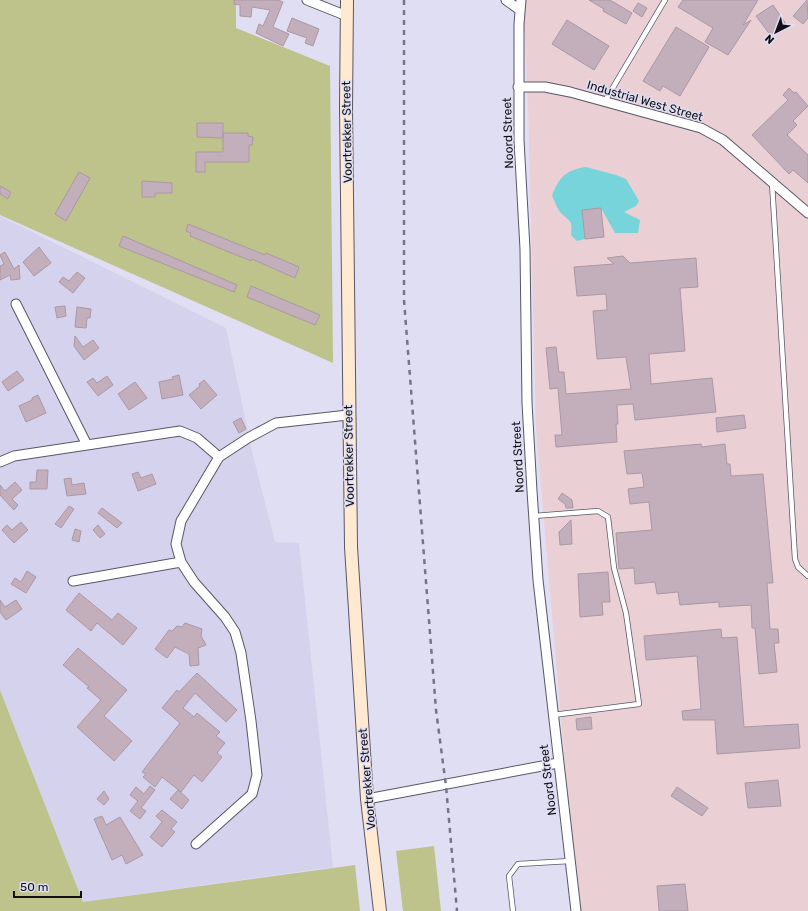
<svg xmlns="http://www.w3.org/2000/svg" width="808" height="911" viewBox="0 0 808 911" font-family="Rubik,sans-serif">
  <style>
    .built { fill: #d5d2ee }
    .industrial { fill: #eacfd5 }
    .green { fill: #bdc38a }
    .water { fill: #77d4da }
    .building { fill: #c2afbb; stroke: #ab98a4 }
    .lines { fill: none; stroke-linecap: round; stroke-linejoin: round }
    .lane-casing { stroke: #585667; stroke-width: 6 }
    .street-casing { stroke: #585667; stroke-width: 11 }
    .secondary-casing { stroke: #585667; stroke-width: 14 }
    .lane { stroke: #fff; stroke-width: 4.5 }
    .street { stroke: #fff; stroke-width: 9 }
    .secondary { stroke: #ffe9d1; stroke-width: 12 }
    .rail { stroke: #767583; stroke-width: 2.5; stroke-dasharray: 5 5; stroke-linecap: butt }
    .labels { text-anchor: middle; stroke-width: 3; stroke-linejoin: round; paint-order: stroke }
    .street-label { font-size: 12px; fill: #0f0f15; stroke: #e0def3 }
  </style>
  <rect width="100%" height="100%" fill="#e0def3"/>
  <!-- built -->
  <path class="built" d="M0,216L226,328L253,455L275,542L299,543L333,867L83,902L0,690Z"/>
  <!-- industrial -->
  <path class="industrial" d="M521,0H808V911H580L565,765L536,428L528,102L525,36L520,10Z"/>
  <!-- green -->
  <path class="green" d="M0,0H236V28L330,66L333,363L0,215Z
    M0,690L83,902L355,865L360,911H0Z
    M434,846L441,911H403L396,851Z"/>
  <!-- water -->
  <path class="water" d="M586,167L616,175L626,179L639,201L636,206L624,212L640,220L638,233H615L601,208L582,211L585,239L577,241L571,235C573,220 570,222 561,213C557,209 555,201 552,196C559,177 566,170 586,167Z"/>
  <!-- building -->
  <path class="building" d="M234,0H278L283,2L273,27L289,34L283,46L256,33L259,24L263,26L270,10L252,7L251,17L240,16V5L234,4Z
    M589,0H610L632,13L626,24L603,11L604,9Z
    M683,0H758L743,25L751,20L728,55L705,42L713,28L678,7Z
    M807,0L808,18L803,24L793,16Z
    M638,3L647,8L642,17L633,11Z
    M773,5L786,24L771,36L756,16Z
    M292,18L319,29L313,46L305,43L307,38L287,31Z
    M567,20L609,46L594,70L552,44Z
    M676,27L709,47L680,96L663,86L660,91L643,81Z
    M789,88L794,93L796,92L808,106L793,121L797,125L787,135L808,155V183L793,170L789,174L752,135L788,100L783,95Z
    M197,123H223V138L197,137Z
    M223,133H248V136L253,137L252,145H249V162H205V172H196V152H223Z
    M79,172L90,178L66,221L55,214Z
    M142,181L172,183V193H155V197H142Z
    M0,186L11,192L8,199L0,194Z
    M601,208L604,237L585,239L582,210Z
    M188,224L265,255L266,253L299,267L295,278L252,259L251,261L190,236L191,233L186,231Z
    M123,236L237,285L234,292L119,246Z
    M39,247L51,263L34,276L23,262Z
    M5,252L14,269L19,265L20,279L11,280L10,275L0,280V266L4,264L0,255Z
    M623,256L630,263L696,258L698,287L680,288L685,351L649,354L651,384L712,378L716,412L635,420L633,404L617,405L618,424H616L617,442L556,447L555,435H562L558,388L550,389L546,348L556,347L559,372H564L566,394L631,389L626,357L597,359L593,311L607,310L606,294L577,296L574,267L614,264L607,258Z
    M77,272L85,278L73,293L59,282L63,277L69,281Z
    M251,286L320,315L315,325L247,297Z
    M65,306L66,316L57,318L55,307Z
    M77,307L91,309L90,318H87L86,328L75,327Z
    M75,336L83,347L93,340L99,348L84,360L74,346Z
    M17,371L24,380L8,391L2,382Z
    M179,375L183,395L162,399L159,382L173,379L172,377Z
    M107,376L113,385L98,396L87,382L93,378L97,383Z
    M204,380L217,395L201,409L189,395L200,386L199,384Z
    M135,382L147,398L129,410L118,394Z
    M38,395L46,413L26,422L19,406L32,400V398Z
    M744,415L746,428L717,432L716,418Z
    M241,418L246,429L239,433L233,422Z
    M701,444L702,447L725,444L727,464H730L731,476L763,474L773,583H767L770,629H778L779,643H774L777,672L759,674L755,628H752L751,605L719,607V602L680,605L678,592L657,594L655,582L635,584L634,568L619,569L616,533L652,530L649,502L630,504L628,489L644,487L642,473L627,474L624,451Z
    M37,470H48L47,489H30V482H36Z
    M138,472L141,478L152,474L156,484L138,491L132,474Z
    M71,478L72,485L84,483L86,494L67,496L64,479Z
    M15,482L22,490L12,499L18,505L14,510L0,495V485L5,491Z
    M562,493L572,500L573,508H566L565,504L558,499Z
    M69,506L74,509L61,528L55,524Z
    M102,508L122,523L117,528L98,513Z
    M571,520L572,544L560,545L559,532Z
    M21,522L28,530L14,543L2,530L7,525L12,530Z
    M98,525L105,534L100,538L93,530Z
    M75,529L81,531L79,542L72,540Z
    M27,571L36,577L26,593L11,584L15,578L21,582Z
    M608,572L610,602H602L603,615L580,617L578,574Z
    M79,593L112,620L118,613L137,628L123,645L97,623L91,631L66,610Z
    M0,600L5,607L16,600L22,609L6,620L0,612Z
    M185,623L202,629L201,636L206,645L198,648L199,665L190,666L189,654L175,647L167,658L155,649L169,630L172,631L177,626L182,627Z
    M721,629L722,638L737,637L744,727L798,724L800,748L717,754L715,720H683L682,711L701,709L697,656L646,660L644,636Z
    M78,648L127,690L104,716L132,741L114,761L77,727L101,700L87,688L89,687L63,665Z
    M197,673L237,710L226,722L195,693L183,708L194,717L197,713L220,732L216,736L225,743L217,753L222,757L202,782L194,775L181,792L162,777L155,787L143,777L146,774L142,772L180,723L162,708L177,690L179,692Z
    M591,717L592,729L577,730L576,719Z
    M778,780L781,806L748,808L745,783Z
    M150,786L155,790L141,808L146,811L140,819L130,811L138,801L130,795L136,787L144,794Z
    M677,787L708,808L702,816L671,796Z
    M178,790L189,800L182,809L170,799Z
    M104,791L109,799L104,805L97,799Z
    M162,810L177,822L171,829L175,832L162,847L150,837L162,822L156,816Z
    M102,816L106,825L120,817L143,855L126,864L122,855L112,860L94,819Z
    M685,884L688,911H659L657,886Z"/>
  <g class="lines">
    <defs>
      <path id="lane" d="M605,101L665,0
        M772,183L795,559L798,567L808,576
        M534,516L598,511L608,517L614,568L626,613L639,704L553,715
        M513,911L509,876L518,864L570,861"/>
      <path id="street" d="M307,0L347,16
        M506,0L520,10
        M521,0L519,24V140L525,249L527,403L532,491L538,580L576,911
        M518,87H545L570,92L701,128L723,140L808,213
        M16,304L87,445
        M0,462L14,456L180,431L197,438L219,457
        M73,581L181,562
        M367,799L558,763
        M196,844L252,794L257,775L251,721L241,653L235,632L225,617L194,582L181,562L176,544L181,521L219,457L248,438L276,423L348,415"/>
      <path id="secondary" d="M347,0L346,108L351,547L367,799L380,911"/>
    </defs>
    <!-- lane casing -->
    <use href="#lane" class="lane-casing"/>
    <!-- street casing -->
    <use href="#street" class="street-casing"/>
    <!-- secondary casing -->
    <use href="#secondary" class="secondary-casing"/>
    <!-- lane -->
    <use href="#lane" class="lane"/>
    <!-- street -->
    <use href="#street" class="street"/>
    <!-- secondary -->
    <use href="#secondary" class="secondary"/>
    <!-- rail -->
    <path class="rail" d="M404,0V300L436,710L446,786L457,911"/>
  </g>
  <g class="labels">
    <!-- street labels -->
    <g class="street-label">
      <text transform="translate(645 101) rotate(16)" y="4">Industrial West Street</text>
      <text transform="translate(347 132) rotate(-91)" y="4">Voortrekker Street</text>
      <text transform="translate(508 133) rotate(-92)" y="4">Noord Street</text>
      <text transform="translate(349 456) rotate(-91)" y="4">Voortrekker Street</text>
      <text transform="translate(518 457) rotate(-93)" y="4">Noord Street</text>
      <text transform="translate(367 779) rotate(-95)" y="4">Voortrekker Street</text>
      <text transform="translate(548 780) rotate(-97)" y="4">Noord Street</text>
    </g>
  </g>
  <!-- north arrow -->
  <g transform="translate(776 32) rotate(222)" stroke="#e0def3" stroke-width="3" paint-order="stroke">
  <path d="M0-3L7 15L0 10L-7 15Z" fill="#0f0f15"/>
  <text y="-6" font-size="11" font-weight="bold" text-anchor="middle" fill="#0f0f15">N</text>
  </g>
  <!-- scale -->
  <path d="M14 891v6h67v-6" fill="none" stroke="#0f0f15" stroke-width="2"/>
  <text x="20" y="891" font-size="12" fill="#0f0f15" stroke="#e0def3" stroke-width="3" paint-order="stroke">50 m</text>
</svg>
